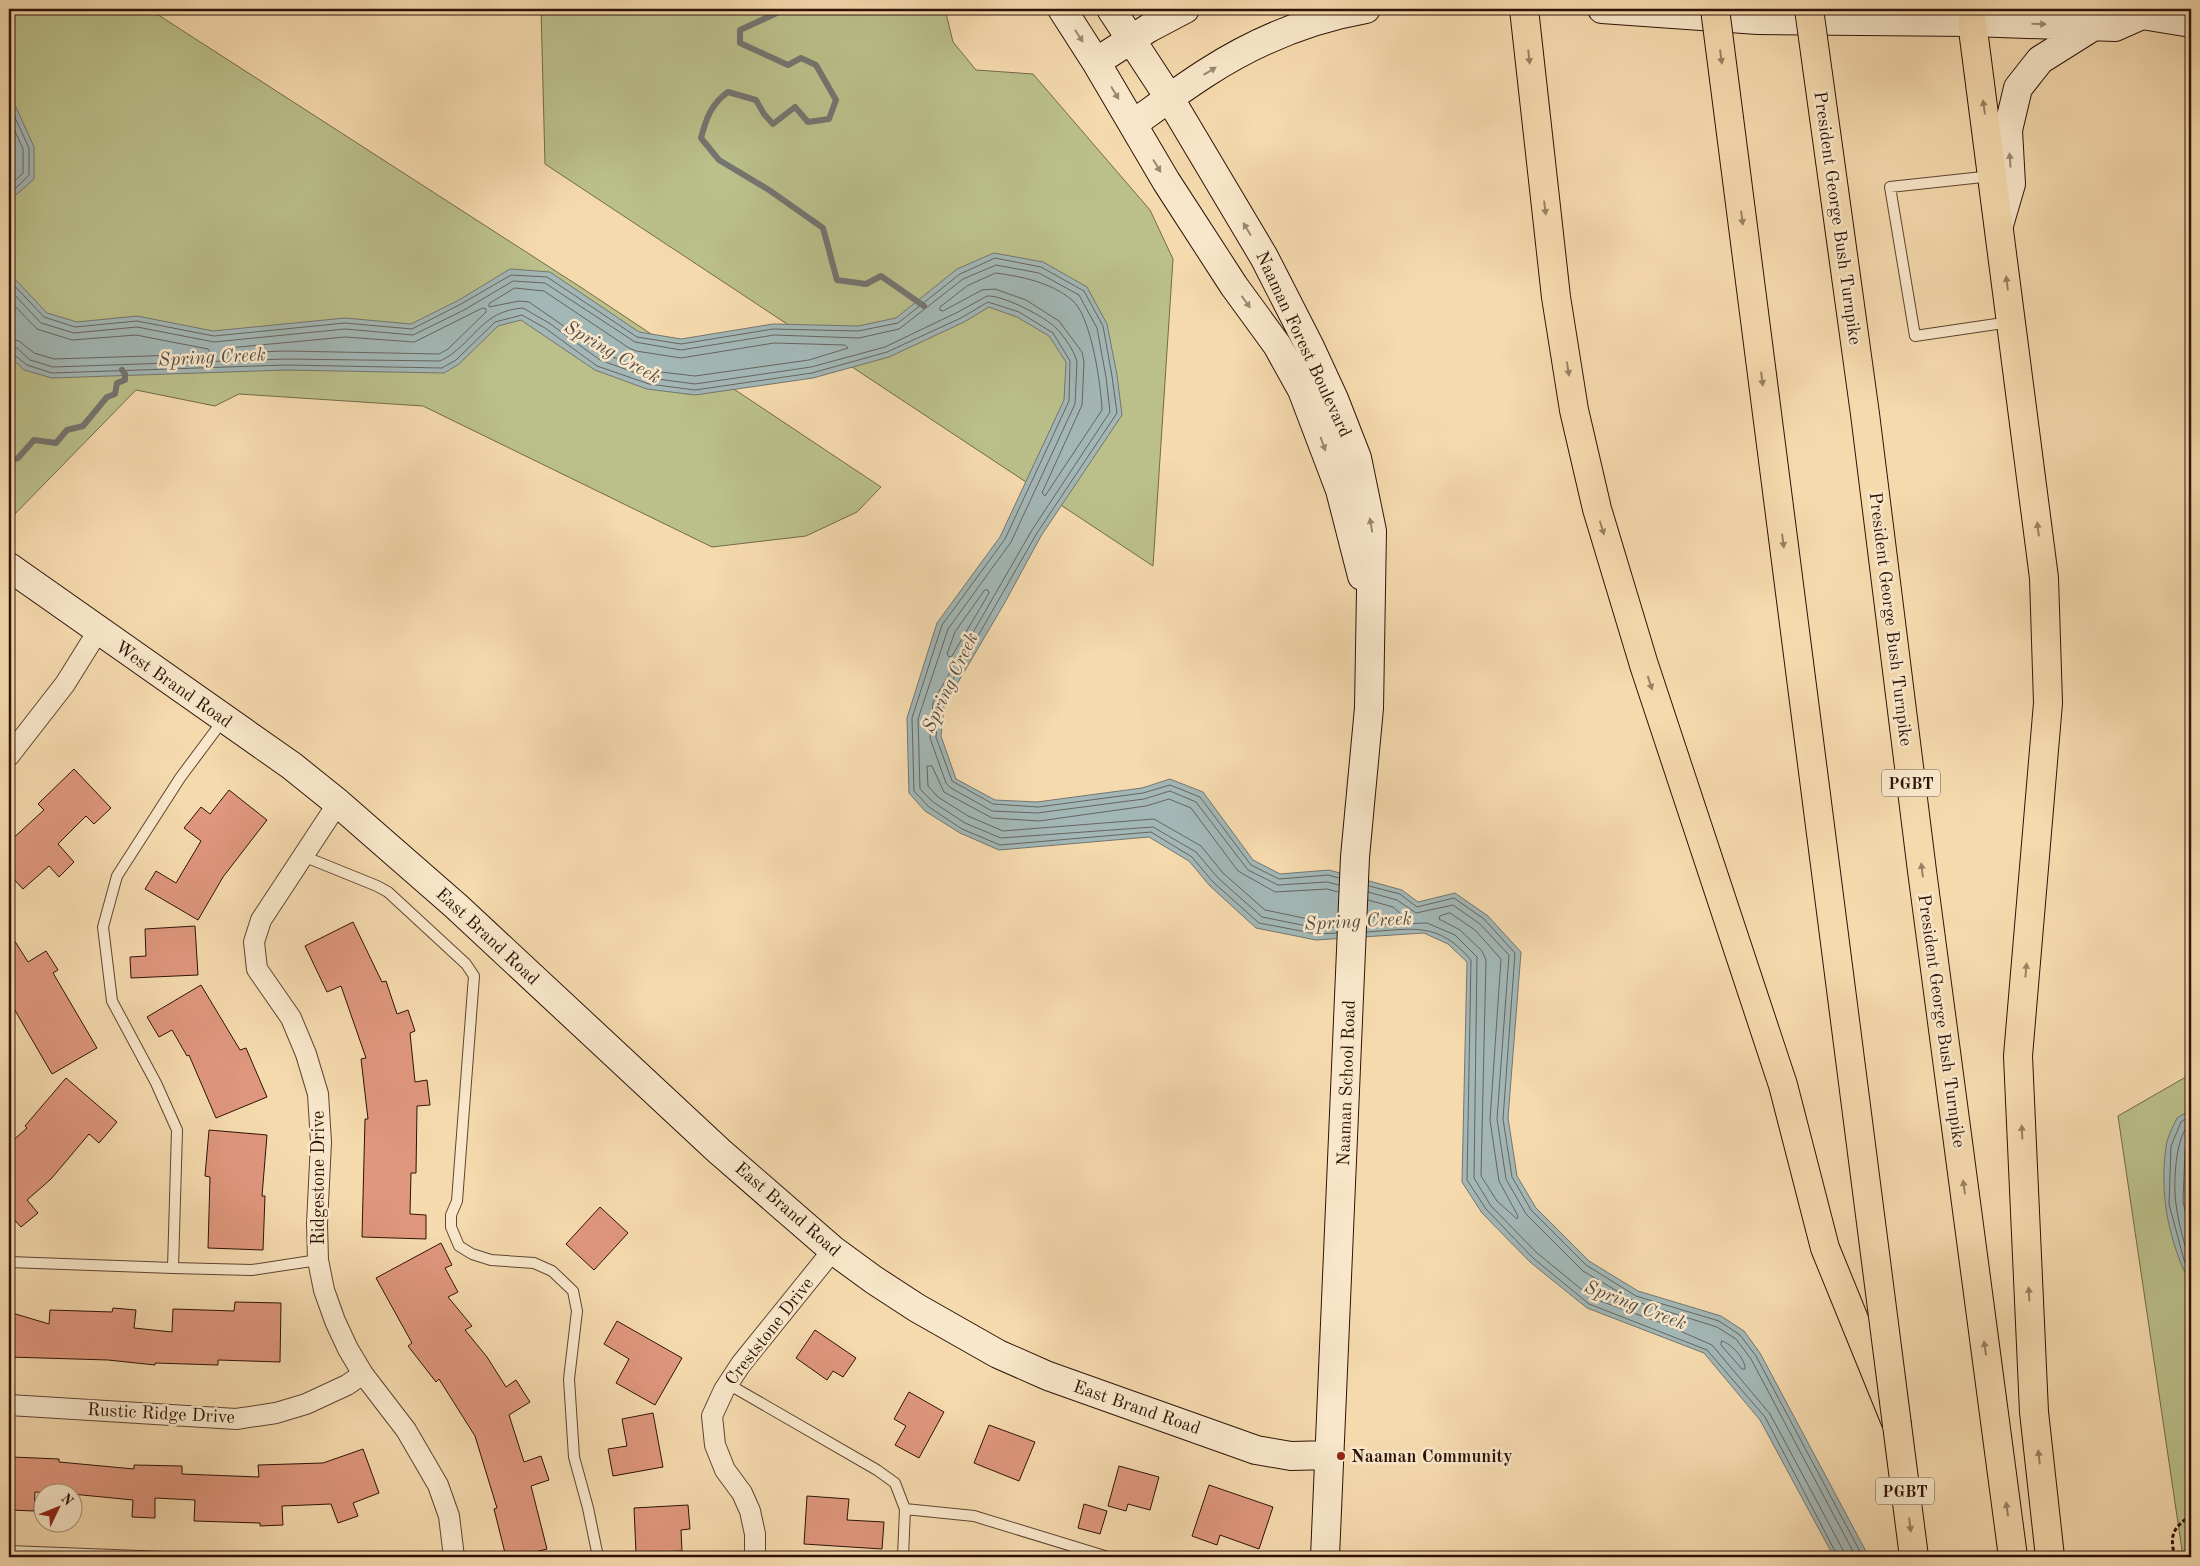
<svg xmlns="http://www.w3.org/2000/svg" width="2200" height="1566" viewBox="0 0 2200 1566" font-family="'Old Standard TT',serif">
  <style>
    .green { fill: #bbc08b; stroke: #746949 }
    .water { fill: #a2b7b6; stroke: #747570 }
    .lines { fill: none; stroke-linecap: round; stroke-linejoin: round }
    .shore { stroke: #68645e; stroke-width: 1 }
    .stream { stroke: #747570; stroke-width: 6 }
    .building { fill: #df977d; stroke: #2e1207 }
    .lane-casing { stroke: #604431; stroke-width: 12 }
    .street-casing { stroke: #604431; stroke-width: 22 }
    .secondary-casing { stroke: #2e1207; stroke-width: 30 }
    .highway-casing { stroke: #2e1207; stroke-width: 30 }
    .path { stroke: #2e1207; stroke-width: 3; stroke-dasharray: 4 2.5; stroke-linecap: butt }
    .lane { stroke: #f8e7ca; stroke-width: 10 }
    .street { stroke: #f8e7ca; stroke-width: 20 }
    .secondary { stroke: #f8e7ca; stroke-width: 28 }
    .highway { stroke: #f5daae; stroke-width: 28 }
    .highway-bridge-casing { stroke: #2e1207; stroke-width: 30; stroke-linecap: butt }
    .highway-bridge { stroke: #f5daae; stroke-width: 28 }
    .oneway { fill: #9d8772 }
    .oneway2 { fill: #9b8063 }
    .poi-dot { fill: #8f2418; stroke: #f8e7ca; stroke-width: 2 }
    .labels { text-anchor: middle; stroke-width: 5; stroke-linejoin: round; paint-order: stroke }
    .shield { fill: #f8e7ca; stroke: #6b5242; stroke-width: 1 }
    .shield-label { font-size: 16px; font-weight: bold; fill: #2e1207 }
    .street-label { font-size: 18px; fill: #2e1207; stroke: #f8e7ca }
    .poi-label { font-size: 18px; font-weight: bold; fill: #2e1207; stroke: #f8e7ca; text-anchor: start }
    .water-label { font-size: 19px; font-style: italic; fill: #574c44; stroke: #f8e7ca }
  </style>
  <rect width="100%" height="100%" fill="#f5daae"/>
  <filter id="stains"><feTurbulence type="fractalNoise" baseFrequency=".004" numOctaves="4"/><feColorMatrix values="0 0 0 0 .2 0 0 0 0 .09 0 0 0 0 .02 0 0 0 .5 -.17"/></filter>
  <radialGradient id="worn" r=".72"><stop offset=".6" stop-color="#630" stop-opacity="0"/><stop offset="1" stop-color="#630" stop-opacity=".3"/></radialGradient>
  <!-- green -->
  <path class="green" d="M9,9H149L582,288L881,487L857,512L806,536L712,547L423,406L239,394L215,406L136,390L9,520Z
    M541,9H945L953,42L976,70L1033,74L1150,210L1173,259L1153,566L545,164Z
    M2191,1074V1557H2183L2118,1116Z"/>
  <!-- water -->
  <path class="water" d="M9,102L16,107L34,147V179L9,201Z
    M994,253L1043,262L1087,287L1107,324L1117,375L1122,415L1041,536L1004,604L944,706L941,736L956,779L995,800L1037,802L1142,788L1170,779L1203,792L1253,860L1280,874L1329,870L1402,890L1418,902L1455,893L1488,916L1521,952L1508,1118L1517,1176L1536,1208L1589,1261L1638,1291L1721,1316L1744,1331L1760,1353L1869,1557H1834L1760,1420L1704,1353L1587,1308L1530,1262L1482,1213L1462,1182L1467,962L1448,944L1424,933L1316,940L1256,928L1210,886L1189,861L1149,837L999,850L960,833L925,811L909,793L907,718L937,623L1000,537L1064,400L1066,362L1049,336L1017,317L989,307L964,322L889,357L813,378L695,395L647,389L595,370L521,320L498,326L459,364L444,373L286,370L52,378L24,370L9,356V268L12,276L47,313L77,322L137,316L213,331L345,318L411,324L459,300L510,269L550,272L639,332L681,339L773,324L858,326L896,318L957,269Z
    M2191,1110V1285C2169,1243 2159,1194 2166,1147C2167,1137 2173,1127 2177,1118Z"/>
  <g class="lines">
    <!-- shore -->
    <path class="shore" d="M9,108L12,111L29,148V175L9,195
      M9,118L23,149V173L9,186
      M996,273C1023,277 1050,282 1072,300C1091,315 1101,385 1102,410L1045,496L1042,493L1082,405L1084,362L1082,352L1059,321L1026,300L995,289L982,290L943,311L940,310V307L967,286Z
      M9,280L44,317L75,327L137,321L214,336L345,323L412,329L461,304L511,275L547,277L637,337L681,344L773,329L858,331L898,323L960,274L995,258L1041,267L1084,291L1103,326L1112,376L1117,413L1037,533L939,704L936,737L952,781L993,804L1038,807L1143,793L1170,785L1200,797L1251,865L1279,879L1328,875L1339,878
      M515,288L544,291L629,348L636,351L681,358L774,343L845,345L848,348L809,360L695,376L652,371L604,354L529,302L519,301L489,307V304Z
      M9,289L41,323L74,333L137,327L214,342L345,329L413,335L464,310L513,281L545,283L635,342L681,350L774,335L859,338L899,329L963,279L996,265L1039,273L1079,295L1097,328L1106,377L1110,412L1032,530L933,702L930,738L946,783L951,788L992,811L1037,813L1144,799L1170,791L1196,802L1248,870L1278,885L1327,882L1339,885
      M9,300L37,329L72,340L136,335L208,349L210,352L208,354L54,359L34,353L19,341L9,339
      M483,308L486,309V312L448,349L439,354L286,351L228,353L226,351L228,348L345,337L414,342Z
      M9,346L17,348L30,360L53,367L286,359L440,361C474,345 479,311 523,308L549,323L600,360L650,378L695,384L811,367L885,347L958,312L987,296C1003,295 1046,317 1057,329C1064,336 1075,352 1077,362L1075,404L1011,542L948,629L918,719L920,789L933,802L965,823L1001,838L1153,827L1196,852L1218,878L1262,917L1317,928L1337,927
      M9,353L13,354L27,365L52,373L286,365L442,368L456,360L495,322L522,315L545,328L597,366L649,384L695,390L812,373L887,352L961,318L988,302L1019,312L1053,333L1070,361L1069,401L1005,539L942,625L912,718L914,791L929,807L962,829L1000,845L1151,832L1192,857L1213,882L1259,923L1317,934L1337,933
      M985,590H988L989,593L952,656L949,657L947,654L955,632Z
      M1369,886L1400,894L1417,907L1454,898L1484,919L1515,953L1503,1119L1512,1177L1531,1210L1586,1265L1636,1296L1719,1321L1740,1335L1756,1356L1863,1557
      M1368,892L1397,900L1416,913L1453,905L1480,924L1509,955L1497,1119L1506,1179L1526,1214L1583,1271L1634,1301L1717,1327L1736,1339L1751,1359L1856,1557
      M1450,913L1475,930L1501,959L1490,1120L1499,1181L1518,1216L1517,1219L1497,1201L1481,1176L1486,960L1482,951L1460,930L1439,919L1440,916Z
      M1367,918L1399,916L1401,914L1393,907L1368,900
      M1337,920L1318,921L1265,910L1223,873L1201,846L1154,819L1003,831L968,816L938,797L928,786L927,766H932L944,792L992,818L1039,821L1146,806L1169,799L1191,808L1238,871L1275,892L1327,889L1338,892
      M1367,925L1427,923L1455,935L1477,957L1474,1178L1491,1206L1537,1253L1592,1298L1664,1324L1712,1345L1770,1414L1843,1550L1844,1557
      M1367,932C1413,929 1438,921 1471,960L1467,1180L1486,1209L1533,1258L1589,1304L1707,1350L1765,1417L1838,1557
      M2191,1115L2181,1122L2171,1146L2169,1204L2184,1260L2191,1275
      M2191,1123C2175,1132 2173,1187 2176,1204C2178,1220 2184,1247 2191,1261
      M2191,1132L2185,1150L2183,1202L2191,1235
      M1722,1341C1731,1343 1746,1360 1745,1369H1742L1721,1345Z"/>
    <!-- stream -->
    <path class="stream" d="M779,9V12L740,30V43L788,65L801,58L816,65L836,100L829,119L808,122L795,107L773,124L764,114L756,100L728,92C711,104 706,119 701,138L719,160L769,190L823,228L837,280L866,284L881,276L924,306
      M9,461L18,458L34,440L56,443L67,430L83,426L107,397L115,394L117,383L125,380V374L122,370"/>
  </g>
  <!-- building -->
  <path class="building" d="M74,769L111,808L94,824L86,816L58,844L74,862L59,877L49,866L23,889L9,874V842L44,810L38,804Z
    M229,790L267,820L223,877L198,920L145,889L156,871L176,883L201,841L184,828L201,807L210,814Z
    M353,922L382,982L386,981L397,1014L408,1010L415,1031L410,1033L415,1082L427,1080L430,1105L417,1106L416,1173H411L410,1214L426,1215V1239L362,1237L365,1119H368L361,1059L366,1058L341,986L327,992L305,946Z
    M195,926L198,975L131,978L130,957L146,956L145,929Z
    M9,932L28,962L46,951L58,970L53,973L97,1048L52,1074L9,1000Z
    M201,985L240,1050L246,1048L267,1097L216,1118L189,1055L187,1056L172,1030L159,1037L147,1017Z
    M66,1078L117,1122L99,1143L89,1134L51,1179L27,1200L38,1213L21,1227L10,1215L9,1216V1144L27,1128L25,1126Z
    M209,1130L267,1135L262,1196H265L263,1250L208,1248L210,1177L205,1176Z
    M600,1207L628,1233L594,1270L566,1244Z
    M441,1243L452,1265L445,1268L458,1292L448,1297L472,1326L465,1330L487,1357L506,1387L516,1380L530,1402L509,1415L524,1462L541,1456L549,1480L531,1486L547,1549L514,1557H506L494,1509L497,1508L475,1436L439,1379L436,1382L408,1346L412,1343L376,1278Z
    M235,1302L281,1303L280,1362L218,1360V1365L155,1363V1365L108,1360L9,1357V1312L49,1324L50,1310L112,1312L113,1308L136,1310L134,1328L172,1332L173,1309L234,1311Z
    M617,1321L682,1358L655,1405L616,1383L629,1359L604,1344Z
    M815,1330L856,1358L843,1377L833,1371L827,1380L796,1358Z
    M909,1392L944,1412L919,1458L895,1445L906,1426L894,1419Z
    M653,1413L663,1467L613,1476L608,1449L627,1446L622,1419Z
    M989,1425L1035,1442L1019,1481L974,1463Z
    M363,1449L379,1493L353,1503L358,1516L338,1523L331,1504L282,1506L283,1525L260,1526V1523L194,1521L195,1500L155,1498V1518L132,1517L133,1500L72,1494L35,1492L34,1511L11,1510L12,1457L59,1459V1462L134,1469V1465L182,1466V1474L259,1477L258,1465L323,1463Z
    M1119,1466L1159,1477L1150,1510L1128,1504L1126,1511L1108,1506Z
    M1209,1485L1273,1507L1259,1549L1220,1535L1217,1545L1192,1536Z
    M807,1496L849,1499L847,1520L884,1522L882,1549L804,1544Z
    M1084,1504L1107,1511L1100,1534L1078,1528Z
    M688,1505L690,1529L681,1530L682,1551L636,1553L634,1508Z"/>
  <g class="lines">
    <defs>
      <path id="lane" d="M1992,176L1890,187L1915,336L2010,322
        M303,856L377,886L388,892L466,964L474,976L457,1201L451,1215V1227L459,1246L472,1254L491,1260L534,1263L552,1271L573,1291L577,1311L569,1379L574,1457L588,1508L598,1557
        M9,1262L173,1268L177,1130L156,1083L112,1001L103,927L117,876L180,778L224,719
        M173,1268L252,1270L318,1260
        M728,1384L877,1470L895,1483L905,1509L903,1557
        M905,1509L974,1516L1108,1557
        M9,1551L166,1557"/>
      <path id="street" d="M9,756L65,684L98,631
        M338,803L261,920L254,942L257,969L291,1018L306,1054L318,1094L321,1142L317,1224L318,1260L324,1290L335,1321L348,1349L363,1374L406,1430L438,1485L449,1516L454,1557
        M9,1405L236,1419L276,1413L306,1404L347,1385L363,1374
        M755,1557V1534L750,1511L742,1493L725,1470L715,1445L712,1416L724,1390L741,1364L833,1250"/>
      <path id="secondary" d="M1062,9L1096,62L1166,181L1234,286L1277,345L1302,390L1340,490L1362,576
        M1111,9L1170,99L1264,257L1310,347L1334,399L1357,458L1372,531L1369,708L1355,857L1325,1557
        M1602,9L1758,20L1972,22L2115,27L2142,15
        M2134,9L2142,15L2191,23
        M1096,62L1149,28L1185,9
        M1133,124C1157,107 1181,89 1206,73C1254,42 1309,19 1366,9
        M1999,225L2011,184L2008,130L2018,88L2040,60L2094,26
        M9,567L292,766L338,803L456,906L719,1151L833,1250L874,1280L917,1308L998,1354L1048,1376L1256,1450L1291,1456L1330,1455"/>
      <path id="highway" d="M1524,9L1556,297L1574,410L1597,509L1644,665L1783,1085L1825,1248L1897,1425L1914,1557
        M1972,22L2044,578L2048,703L2018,1056L2034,1412L2050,1557"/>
    </defs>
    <!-- lane casing -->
    <use href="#lane" class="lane-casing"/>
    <!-- street casing -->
    <use href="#street" class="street-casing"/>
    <!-- secondary casing -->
    <use href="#secondary" class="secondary-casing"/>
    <!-- highway casing -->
    <use href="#highway" class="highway-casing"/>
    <!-- path -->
    <path class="path" d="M2175,1557C2170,1538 2171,1529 2189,1517L2191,1518"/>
    <!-- lane -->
    <use href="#lane" class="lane"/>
    <!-- street -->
    <use href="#street" class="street"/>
    <!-- secondary -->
    <use href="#secondary" class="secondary"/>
    <!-- highway -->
    <use href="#highway" class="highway"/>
    <defs>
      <path id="highway-bridge" d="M1715,9L1897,1425
        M1809,9L1865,414L1922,871L2013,1557"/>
    </defs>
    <!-- highway-bridge casing -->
    <use href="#highway-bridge" class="highway-bridge-casing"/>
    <!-- highway-bridge -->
    <use href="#highway-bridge" class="highway-bridge"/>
  </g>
  <!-- one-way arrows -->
  <defs><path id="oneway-solid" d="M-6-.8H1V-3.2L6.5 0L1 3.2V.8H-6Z" transform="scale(1.25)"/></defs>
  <g class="oneway">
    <use href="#oneway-solid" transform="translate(2039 24) rotate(2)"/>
    <use href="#oneway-solid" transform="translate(1079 36) rotate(57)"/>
    <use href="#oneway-solid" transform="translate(1210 71) rotate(-31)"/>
    <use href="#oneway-solid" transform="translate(1115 93) rotate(59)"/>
    <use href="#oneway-solid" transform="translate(2010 160) rotate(-94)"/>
    <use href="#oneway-solid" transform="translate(1157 166) rotate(59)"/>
    <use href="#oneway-solid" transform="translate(1247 229) rotate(-121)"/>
    <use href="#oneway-solid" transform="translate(1246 302) rotate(54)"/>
    <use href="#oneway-solid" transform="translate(1323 444) rotate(70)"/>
    <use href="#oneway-solid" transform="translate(1371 525) rotate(-100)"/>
  </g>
  <g class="oneway2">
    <use href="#oneway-solid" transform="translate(1529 57) rotate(84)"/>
    <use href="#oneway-solid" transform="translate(1721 57) rotate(83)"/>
    <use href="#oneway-solid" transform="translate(1984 107) rotate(-98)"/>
    <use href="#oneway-solid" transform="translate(1545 208) rotate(83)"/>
    <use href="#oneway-solid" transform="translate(1742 218) rotate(83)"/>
    <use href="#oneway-solid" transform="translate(2007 283) rotate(-97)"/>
    <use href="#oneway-solid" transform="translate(1568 369) rotate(81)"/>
    <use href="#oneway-solid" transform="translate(1762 379) rotate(83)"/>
    <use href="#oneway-solid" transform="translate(1602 528) rotate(73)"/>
    <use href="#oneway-solid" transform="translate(2038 529) rotate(-97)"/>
    <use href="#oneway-solid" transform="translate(1783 541) rotate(83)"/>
    <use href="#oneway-solid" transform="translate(1650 683) rotate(72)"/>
    <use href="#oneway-solid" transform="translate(1922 870) rotate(-97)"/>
    <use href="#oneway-solid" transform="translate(2026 970) rotate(-85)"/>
    <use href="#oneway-solid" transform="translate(2022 1132) rotate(-93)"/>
    <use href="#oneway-solid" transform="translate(1964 1187) rotate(-98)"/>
    <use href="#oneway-solid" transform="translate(2029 1294) rotate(-93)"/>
    <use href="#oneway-solid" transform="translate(1985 1348) rotate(-98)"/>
    <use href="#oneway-solid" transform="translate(2039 1457) rotate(-96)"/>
    <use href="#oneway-solid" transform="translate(2007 1509) rotate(-98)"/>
    <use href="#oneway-solid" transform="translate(1910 1525) rotate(83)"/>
  </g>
  <!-- markers -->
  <circle class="poi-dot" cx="1341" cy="1456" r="5"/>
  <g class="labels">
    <!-- shield labels -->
    <g class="shield">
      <rect x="1882" y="769.5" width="58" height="27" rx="4"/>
      <rect x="1876" y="1477.5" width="58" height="27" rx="4"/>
    </g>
    <g class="shield-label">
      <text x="1911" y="789">PGBT</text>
      <text x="1905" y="1497">PGBT</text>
    </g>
    <!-- street labels -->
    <g class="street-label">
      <text transform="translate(1838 218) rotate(82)" y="6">President George Bush Turnpike</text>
      <text transform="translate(1304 344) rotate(65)" y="6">Naaman Forest Boulevard</text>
      <text transform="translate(1891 619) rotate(83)" y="6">President George Bush Turnpike</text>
      <text transform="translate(174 684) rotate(35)" y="6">West Brand Road</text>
      <text transform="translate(488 936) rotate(43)" y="6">East Brand Road</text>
      <text transform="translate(1942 1021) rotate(82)" y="6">President George Bush Turnpike</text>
      <text transform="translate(1346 1083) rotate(-88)" y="6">Naaman School Road</text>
      <text transform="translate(318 1178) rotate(-90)" y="6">Ridgestone Drive</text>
      <text transform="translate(788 1209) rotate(41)" y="6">East Brand Road</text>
      <text transform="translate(769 1331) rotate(-52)" y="6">Creststone Drive</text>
      <text transform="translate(1137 1407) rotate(19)" y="6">East Brand Road</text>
      <text transform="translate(161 1413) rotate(3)" y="6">Rustic Ridge Drive</text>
    </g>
    <!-- poi labels -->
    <g class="poi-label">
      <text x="1351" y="1462">Naaman Community</text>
    </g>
    <!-- water labels -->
    <g class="water-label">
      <text transform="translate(613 351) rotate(30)" y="7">Spring Creek</text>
      <text transform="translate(212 356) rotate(-3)" y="7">Spring Creek</text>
      <text transform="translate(949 682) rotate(-65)" y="7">Spring Creek</text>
      <text transform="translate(1358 920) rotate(-3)" y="7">Spring Creek</text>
      <text transform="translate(1636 1304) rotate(21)" y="7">Spring Creek</text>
    </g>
  </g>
  <!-- margin -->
  <rect width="2200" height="1566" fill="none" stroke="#f5daae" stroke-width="30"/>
  <rect x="10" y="10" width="2180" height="1546" fill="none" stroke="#2e1207" stroke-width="2.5"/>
  <rect x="15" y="15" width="2170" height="1536" fill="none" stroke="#2e1207"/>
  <!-- north arrow -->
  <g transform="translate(58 1508) rotate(47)"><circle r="24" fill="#f8e7ca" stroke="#a7927c"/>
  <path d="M0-4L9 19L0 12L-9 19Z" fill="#8f2418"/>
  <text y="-8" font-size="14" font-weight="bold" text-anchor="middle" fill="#2e1207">N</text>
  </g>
  <rect width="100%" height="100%" filter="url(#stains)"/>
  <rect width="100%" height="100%" fill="url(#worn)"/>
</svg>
